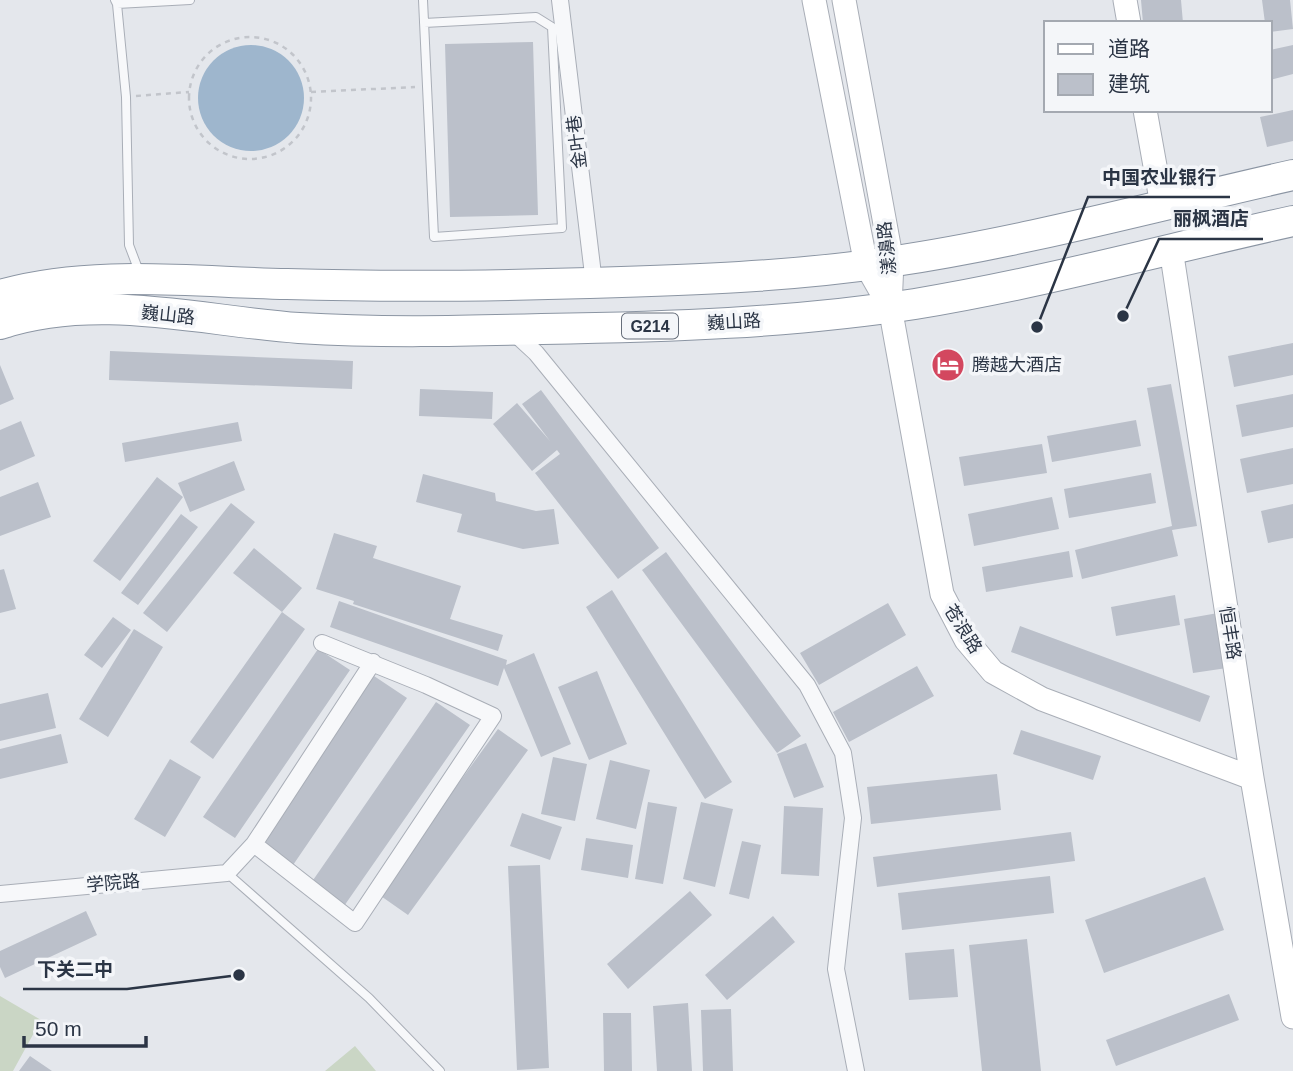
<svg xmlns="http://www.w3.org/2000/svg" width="1293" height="1071" viewBox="0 0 1293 1071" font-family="Arial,'Noto Sans SC',sans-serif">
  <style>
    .green { fill: #cad6c5 }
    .water { fill: #9eb6cd }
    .building { fill: #bbc0ca }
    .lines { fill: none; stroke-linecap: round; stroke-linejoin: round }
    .lane-casing { stroke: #a9aeb7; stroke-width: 10 }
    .street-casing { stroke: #a9aeb7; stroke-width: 18 }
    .secondary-casing { stroke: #a9aeb7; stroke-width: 25 }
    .highway-casing { stroke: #8b95a3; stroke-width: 32 }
    .path { stroke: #c2c5cb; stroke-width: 2.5; stroke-dasharray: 5 5; stroke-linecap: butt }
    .lane { stroke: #f7f8fa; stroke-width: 8 }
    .street { stroke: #f7f8fa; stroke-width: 16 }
    .secondary { stroke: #fff; stroke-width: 23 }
    .highway { stroke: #fff; stroke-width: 30 }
    .labels { text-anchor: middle; stroke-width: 7; stroke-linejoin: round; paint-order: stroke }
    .shield { fill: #f4f6f9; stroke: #676f7b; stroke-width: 2 }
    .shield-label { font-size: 16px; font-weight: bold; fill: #2b3545 }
    .street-label { font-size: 18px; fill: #2b3545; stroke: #f4f6f9 }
    .poi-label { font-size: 18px; fill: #2b3545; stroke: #f4f6f9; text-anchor: start }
    .leader { fill: none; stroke: #2b3545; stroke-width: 2.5 }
    .callout-dot { fill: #2b3545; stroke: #f4f6f9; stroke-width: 2.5 }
    .callout-label { font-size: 19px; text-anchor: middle; font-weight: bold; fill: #2b3545; stroke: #f4f6f9; stroke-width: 7; stroke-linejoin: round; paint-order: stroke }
  </style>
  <rect width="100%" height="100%" fill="#e4e7ec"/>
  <!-- green -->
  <path class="green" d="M0,996L41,1020L13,1071H0Z
    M355,1046L376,1071H325Z"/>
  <!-- water -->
  <path class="water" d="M198 98a53 53 0 1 1 106 0a53 53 0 1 1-106 0Z"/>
  <!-- building -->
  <path class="building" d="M1141,0H1181L1183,23H1143Z
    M1262,0H1290L1293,29L1270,32V23H1265Z
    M533,42L538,215L450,217L445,44Z
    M1293,45V74L1270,80V50Z
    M1293,110V141L1267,147L1260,117Z
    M1293,343V375L1234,387L1228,356Z
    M110,351L353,361L352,389L109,380Z
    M0,365L14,399L0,405Z
    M1171,384L1197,526L1172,530L1178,556L1082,579L1075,550L1172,526L1147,388Z
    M420,389L493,392L492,419L419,416Z
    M541,390L659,548L618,579L535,473L560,454L557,450L532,471L493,424L517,403L550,441L522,404Z
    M1293,394V427L1242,437L1236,405Z
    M1136,420L1141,446L1052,462L1047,436Z
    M21,421L35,456L0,471V430Z
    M238,422L242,441L125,462L122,443Z
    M1042,444L1047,473L964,486L959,457Z
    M1293,448V484L1247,493L1240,459Z
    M234,461L245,490L190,512L178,483Z
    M1151,473L1156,503L1069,518L1064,489Z
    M423,474L495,493L496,501L536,511L554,509L559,544L523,549L457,532L462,514L416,502Z
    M157,477L183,497L120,581L93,561Z
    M38,482L51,517L0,536V497Z
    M1052,497L1059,529L974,546L968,514Z
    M231,503L255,522L167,632L143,613Z
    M1293,504V538L1268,543L1261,511Z
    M181,514L198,527L138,605L121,593Z
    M334,533L377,546L373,558L461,586L450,619L503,635L498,651L353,604L354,601L316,589Z
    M254,548L302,588L282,612L305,629L213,759L190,742L282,612L233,573Z
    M1069,551L1073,577L986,592L982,567Z
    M666,552L801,736L777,753L642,570Z
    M4,569L16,609L0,613V570Z
    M612,590L732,782L705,799L586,607Z
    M1175,595L1180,625L1116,636L1111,607Z
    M339,601L507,660L506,665L534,653L571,744L541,757L504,668L498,686L330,627Z
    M888,603L906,635L819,685L800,653Z
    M1218,613L1227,668L1193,673L1184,619Z
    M113,617L131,630L102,668L84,655Z
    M1020,626L1210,696L1200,722L1011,652Z
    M134,629L163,647L108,737L79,719Z
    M318,649L350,670L235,838L203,817Z
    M917,666L934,696L849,742L833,712Z
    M597,671L627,744L589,760L558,687Z
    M374,676L407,698L291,868L259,847Z
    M48,693L56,728L0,741V704Z
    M436,702L470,725L342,909L309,886Z
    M498,729L528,750L408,915L378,894Z
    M1021,730L1101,756L1093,780L1013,754Z
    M61,734L68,763L0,779V749Z
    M806,743L824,787L794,798L777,754Z
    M553,757L587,764L575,821L541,814Z
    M170,759L201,777L165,837L134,819Z
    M610,760L650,770L636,829L596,819Z
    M997,774L1001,810L871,824L867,787Z
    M648,802L677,807L663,884L635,879Z
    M701,802L733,809L715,887L683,879Z
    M784,806L823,808L819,876L781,874Z
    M522,813L562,827L550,860L510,846Z
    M1071,832L1075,861L877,887L873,857Z
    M586,838L633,845L628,878L581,870Z
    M742,841L761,845L749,899L729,894Z
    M540,865L549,1068L517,1070L508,866Z
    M1050,876L1054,913L902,930L898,893Z
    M1205,877L1224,930L1104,973L1085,920Z
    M690,891L712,915L628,989L607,964Z
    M86,911L97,935L5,978L0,967V951Z
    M773,916L795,942L727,1000L705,975Z
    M1027,939L1041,1071H982L969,945Z
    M954,949L958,997L909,1000L905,953Z
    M1229,994L1239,1020L1116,1066L1106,1040Z
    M688,1003L692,1071H657L653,1006Z
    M731,1009L733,1071H703L701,1010Z
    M603,1013H631L632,1071H604Z
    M30,1056L52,1071H19Z"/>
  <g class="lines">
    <defs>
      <path id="lane" d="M115,0L117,4L126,97L129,245L140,274
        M423,0L434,237L562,228L552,27L536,17L424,23
        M117,4L190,0
        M227,873L369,998L440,1071"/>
      <path id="street" d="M560,0L594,283
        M511,330L536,353L807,685L843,753L853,818L836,969L856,1071
        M254,844L355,923L493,716L426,685L322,643
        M0,894L227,873L254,844L373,662"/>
      <path id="secondary" d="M814,0L866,265L890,307
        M844,0L892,262L890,307L942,594L966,640L993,672L1042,699L1252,778
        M1125,0L1129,23
        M1145,110L1162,205
        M1171,249L1252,778L1293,1017"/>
      <path id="highway" d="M7,322L0,295C92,269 193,282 287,284C388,287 488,286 589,283C689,280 790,277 889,262C1025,242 1159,205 1293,175
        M0,324C97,292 201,321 299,328C380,333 461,331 542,329C666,327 792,323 915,304C1042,283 1167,249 1293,221"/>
    </defs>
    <!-- lane casing -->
    <use href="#lane" class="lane-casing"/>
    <!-- street casing -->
    <use href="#street" class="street-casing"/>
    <!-- secondary casing -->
    <use href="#secondary" class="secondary-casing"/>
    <!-- highway casing -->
    <use href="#highway" class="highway-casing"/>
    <!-- path -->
    <path class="path" d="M189 98a61 61 0 1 1 122 0a61 61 0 1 1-122 0Z
      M311,92L415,87
      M136,96L189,92"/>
    <!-- lane -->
    <use href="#lane" class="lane"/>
    <!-- street -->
    <use href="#street" class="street"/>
    <!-- secondary -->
    <use href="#secondary" class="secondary"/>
    <!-- highway -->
    <use href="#highway" class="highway"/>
  </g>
  <!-- icons -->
  <defs>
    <symbol id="hotel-disc" viewBox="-11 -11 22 22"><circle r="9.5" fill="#d3475f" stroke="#f4f6f9"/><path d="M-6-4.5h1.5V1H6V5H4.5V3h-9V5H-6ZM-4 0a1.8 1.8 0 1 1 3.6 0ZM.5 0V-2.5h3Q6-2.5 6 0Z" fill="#fff"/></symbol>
  </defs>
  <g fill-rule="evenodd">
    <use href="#hotel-disc" x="929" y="346" width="38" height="38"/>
  </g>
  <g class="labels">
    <!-- shield labels -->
    <rect class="shield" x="622" y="313.5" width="56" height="25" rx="5"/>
    <g class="shield-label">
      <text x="650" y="332">G214</text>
    </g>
    <!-- street labels -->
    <g class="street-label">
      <text transform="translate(577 142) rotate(-97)" y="6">金叶巷</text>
      <text transform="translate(887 248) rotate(-96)" y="6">漾濞路</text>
      <text transform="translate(168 315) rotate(6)" y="6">巍山路</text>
      <text transform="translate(734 322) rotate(-3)" y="6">巍山路</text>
      <text transform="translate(963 629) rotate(58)" y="6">苍浪路</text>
      <text transform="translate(1230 633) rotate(81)" y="6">恒丰路</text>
      <text transform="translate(113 883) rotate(-5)" y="6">学院路</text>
    </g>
    <!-- poi labels -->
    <g class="poi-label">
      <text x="972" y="371">腾越大酒店</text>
    </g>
  </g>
  <!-- callouts -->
  <path class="leader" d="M1037 327L1088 197H1230M1123 316L1159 239H1263M239 975L127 989H23"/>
  <g class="callout-dot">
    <circle cx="1037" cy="327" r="7"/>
    <circle cx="1123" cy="316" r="7"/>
    <circle cx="239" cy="975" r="7"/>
  </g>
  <g class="callout-label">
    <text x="1159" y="184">中国农业银行</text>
    <text x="1211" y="225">丽枫酒店</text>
    <text x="75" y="976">下关二中</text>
  </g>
  <!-- legend -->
  <rect x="1044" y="21" width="228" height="91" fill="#f4f6f9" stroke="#a4a9b1" stroke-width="2"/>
  <rect x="1058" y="44" width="35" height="10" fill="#ffffff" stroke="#a4a9b1" stroke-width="2"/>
  <text x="1108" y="56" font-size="21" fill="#2b3545">道路</text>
  <rect x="1058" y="74" width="35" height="21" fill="#bbc0ca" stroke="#a4a9b1" stroke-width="2"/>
  <text x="1108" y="91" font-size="21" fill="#2b3545">建筑</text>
  <!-- scale -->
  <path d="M24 1036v10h122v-10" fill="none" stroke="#2b3545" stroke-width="3.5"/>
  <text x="35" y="1036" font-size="21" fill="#2b3545" stroke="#f4f6f9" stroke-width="5" paint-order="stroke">50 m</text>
</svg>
